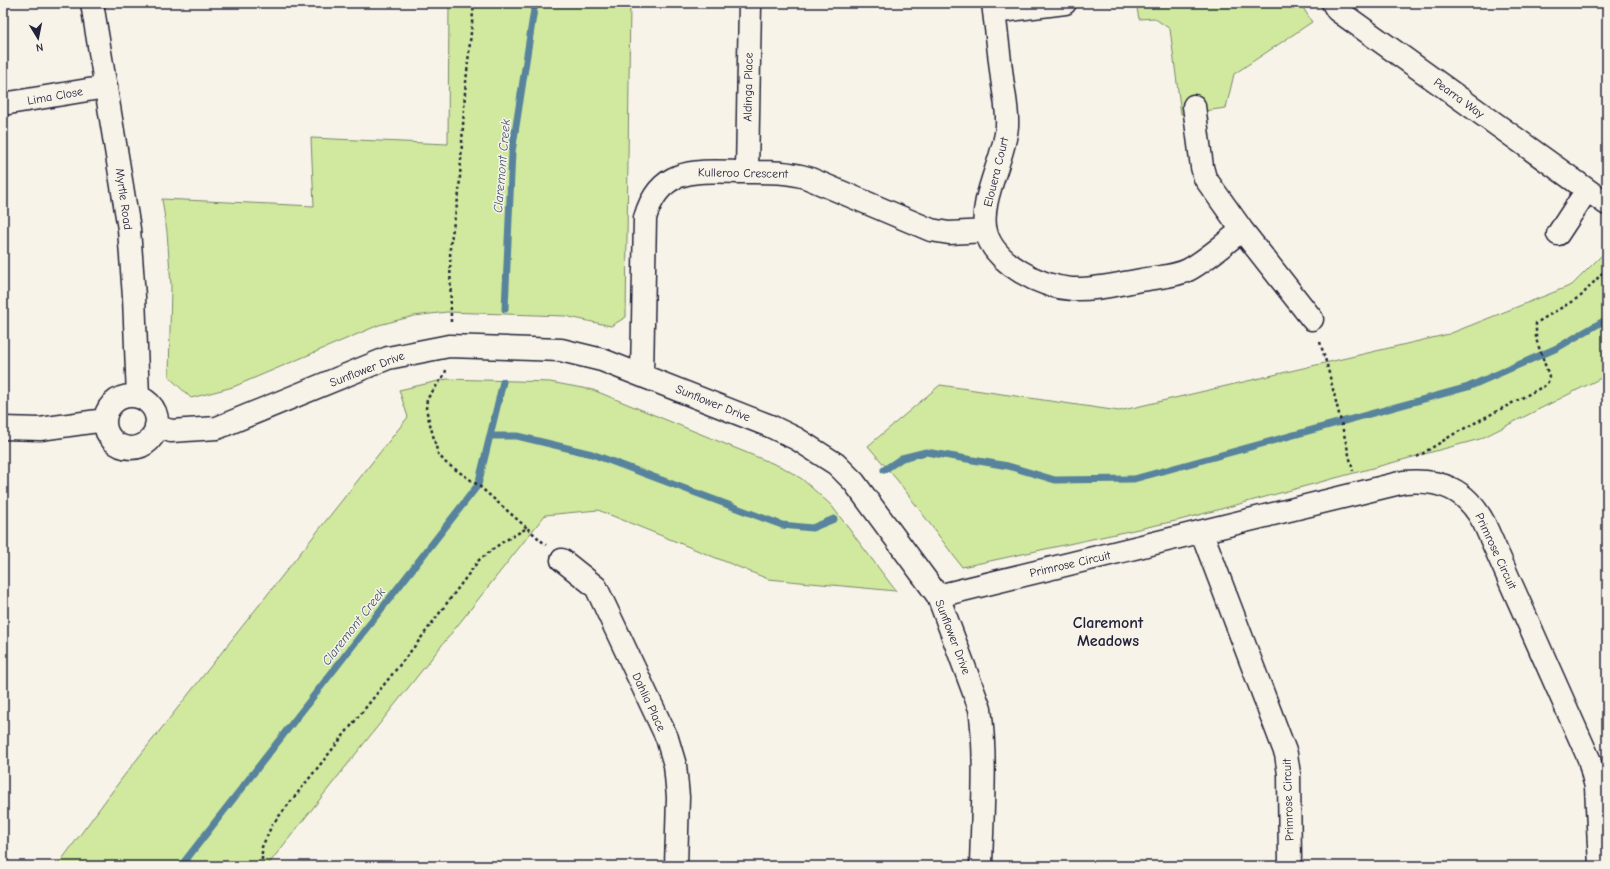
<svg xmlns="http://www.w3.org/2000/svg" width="1610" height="869" viewBox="0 0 1610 869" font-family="'Comic Neue',sans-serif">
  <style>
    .green { fill: #d0e99e; stroke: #79866c }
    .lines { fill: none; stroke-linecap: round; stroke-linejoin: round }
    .stream { stroke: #59839d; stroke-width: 7 }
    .minor-casing { stroke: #22223b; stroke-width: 25 }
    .tertiary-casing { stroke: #22223b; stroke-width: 25 }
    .path { stroke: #22223b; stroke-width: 2.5; stroke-dasharray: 3 3; stroke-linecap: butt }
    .minor { stroke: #f7f3e8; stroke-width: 22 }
    .tertiary { stroke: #f7f3e8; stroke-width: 22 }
    .labels { text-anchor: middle; stroke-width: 3; stroke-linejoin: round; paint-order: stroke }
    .street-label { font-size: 12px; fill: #22223b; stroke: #f7f3e8 }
    .water-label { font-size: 13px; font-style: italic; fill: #3e526c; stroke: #f7f3e8 }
    .district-label { font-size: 16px; font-weight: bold; fill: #22223b; stroke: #f7f3e8 }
  </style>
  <rect width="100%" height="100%" fill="#f7f3e8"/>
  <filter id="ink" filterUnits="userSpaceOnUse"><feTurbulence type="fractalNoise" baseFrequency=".025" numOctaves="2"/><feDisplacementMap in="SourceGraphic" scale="8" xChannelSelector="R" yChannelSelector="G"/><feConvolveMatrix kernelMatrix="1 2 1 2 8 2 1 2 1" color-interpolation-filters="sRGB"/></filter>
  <g filter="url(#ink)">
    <!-- green -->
    <path class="green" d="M449,3H630L626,317L611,326L565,316L447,312L414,316L379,325L233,387L191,398L169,377L171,285L167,232L162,199L314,206L311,138L448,144Z
      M1136,3H1300L1312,22L1234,74L1226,108L1181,114L1170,29L1154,18L1139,19Z
      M1607,250V375L1480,439L1180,520L962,567L898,481L868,446L940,385L1119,411L1449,334L1572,285Z
      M447,379L550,382L593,390L784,468L802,479L831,505L896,591L768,579L598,510L545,515L267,866H57L123,777L408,417L399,390Z"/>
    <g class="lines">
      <!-- stream -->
      <path class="stream" d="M505,309L512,152L535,3
        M490,436H517L592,454L782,525L812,528L834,519
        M884,470L902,458L926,452L1008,466L1055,480L1134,479L1468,387L1557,348L1607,319
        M181,866L478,485L503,382"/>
      <defs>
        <path id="minor" d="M993,3C996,28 999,53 1002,78C1004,94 1008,110 1007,126C1005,158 978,201 986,232C995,264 1041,287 1072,289C1095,290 1118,284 1141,280C1156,277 1174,277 1188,270C1207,260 1225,243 1242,230
          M1333,3L1337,10L1607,204
          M994,12L1065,3
          M3,104L106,87
          M1194,106L1202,167L1205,178L1242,230L1312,319
          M747,172L750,3
          M1558,234L1587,190
          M642,375L645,218C660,166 697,171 741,172C764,172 787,171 808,178L931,230L949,233L986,231
          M1202,533L1286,754L1289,774L1290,866
          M562,560L596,587L667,738L675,765L678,797L676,866
          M938,596L1404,482C1441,479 1466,489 1484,523L1589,759L1596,787L1600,866"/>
        <path id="tertiary" d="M92,3L129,229L134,297L138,397
          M105 422a26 26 0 1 1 52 0a26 26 0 1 1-52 0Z
          M156,426L171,431L217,428L388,358L449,346L561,350L602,360L770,426L797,439L836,464L854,482L938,596L980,709C987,757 982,817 981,866
          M3,428L40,429L105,420"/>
      </defs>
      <!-- minor casing -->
      <use href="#minor" class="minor-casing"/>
      <!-- tertiary casing -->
      <use href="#tertiary" class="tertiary-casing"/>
      <!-- path -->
      <path class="path" d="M451,322L450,246L459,193L465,92L474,3
        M1320,342L1327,365L1353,471
        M446,370L445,374L427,399L426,409L438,454L446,463L478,485L527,528
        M1417,457L1454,434L1546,385L1548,382L1549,376L1536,339V323L1581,296L1607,268
        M262,866V847L272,825L418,642L479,560L501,543L527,528L546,545"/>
      <!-- minor -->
      <use href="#minor" class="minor"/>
      <!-- tertiary -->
      <use href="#tertiary" class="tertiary"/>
    </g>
  </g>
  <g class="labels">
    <!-- street labels -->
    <g class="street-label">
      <text transform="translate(748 87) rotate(-89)" y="4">Aldinga Place</text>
      <text transform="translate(55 96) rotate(-10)" y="4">Lima Close</text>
      <text transform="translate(1459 98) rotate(36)" y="4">Pearra Way</text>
      <text transform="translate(996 172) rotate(-76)" y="4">Elouera Court</text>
      <text transform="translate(743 173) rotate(1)" y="4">Kulleroo Crescent</text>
      <text transform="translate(124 199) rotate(82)" y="4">Myrtle Road</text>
      <text transform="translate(367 369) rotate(-21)" y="4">Sunflower Drive</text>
      <text transform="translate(713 403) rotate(22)" y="4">Sunflower Drive</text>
      <text transform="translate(1496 551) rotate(65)" y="4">Primrose Circuit</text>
      <text transform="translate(1070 564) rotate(-13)" y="4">Primrose Circuit</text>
      <text transform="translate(953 637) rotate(69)" y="4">Sunflower Drive</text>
      <text transform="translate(649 702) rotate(65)" y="4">Dahlia Place</text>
      <text transform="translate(1288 800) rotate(-92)" y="4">Primrose Circuit</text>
    </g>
    <!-- water labels -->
    <g class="water-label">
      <text transform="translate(501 166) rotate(-85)" y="5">Claremont Creek</text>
      <text transform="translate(353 626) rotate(-52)" y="5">Claremont Creek</text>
    </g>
    <!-- district labels -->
    <g class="district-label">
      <text x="1108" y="628">Claremont<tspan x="1108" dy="18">Meadows</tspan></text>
    </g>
  </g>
  <!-- margin -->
  <rect width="1610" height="869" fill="none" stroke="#f7f3e8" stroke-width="16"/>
  <rect x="8" y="8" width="1594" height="853" fill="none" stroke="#22223b" stroke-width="1.5" filter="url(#ink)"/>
  <!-- north arrow -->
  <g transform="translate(38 38) rotate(170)" stroke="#f7f3e8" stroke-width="3" paint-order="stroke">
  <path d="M0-3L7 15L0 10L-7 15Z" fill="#22223b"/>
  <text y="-6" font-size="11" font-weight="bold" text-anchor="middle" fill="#22223b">N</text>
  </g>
</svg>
